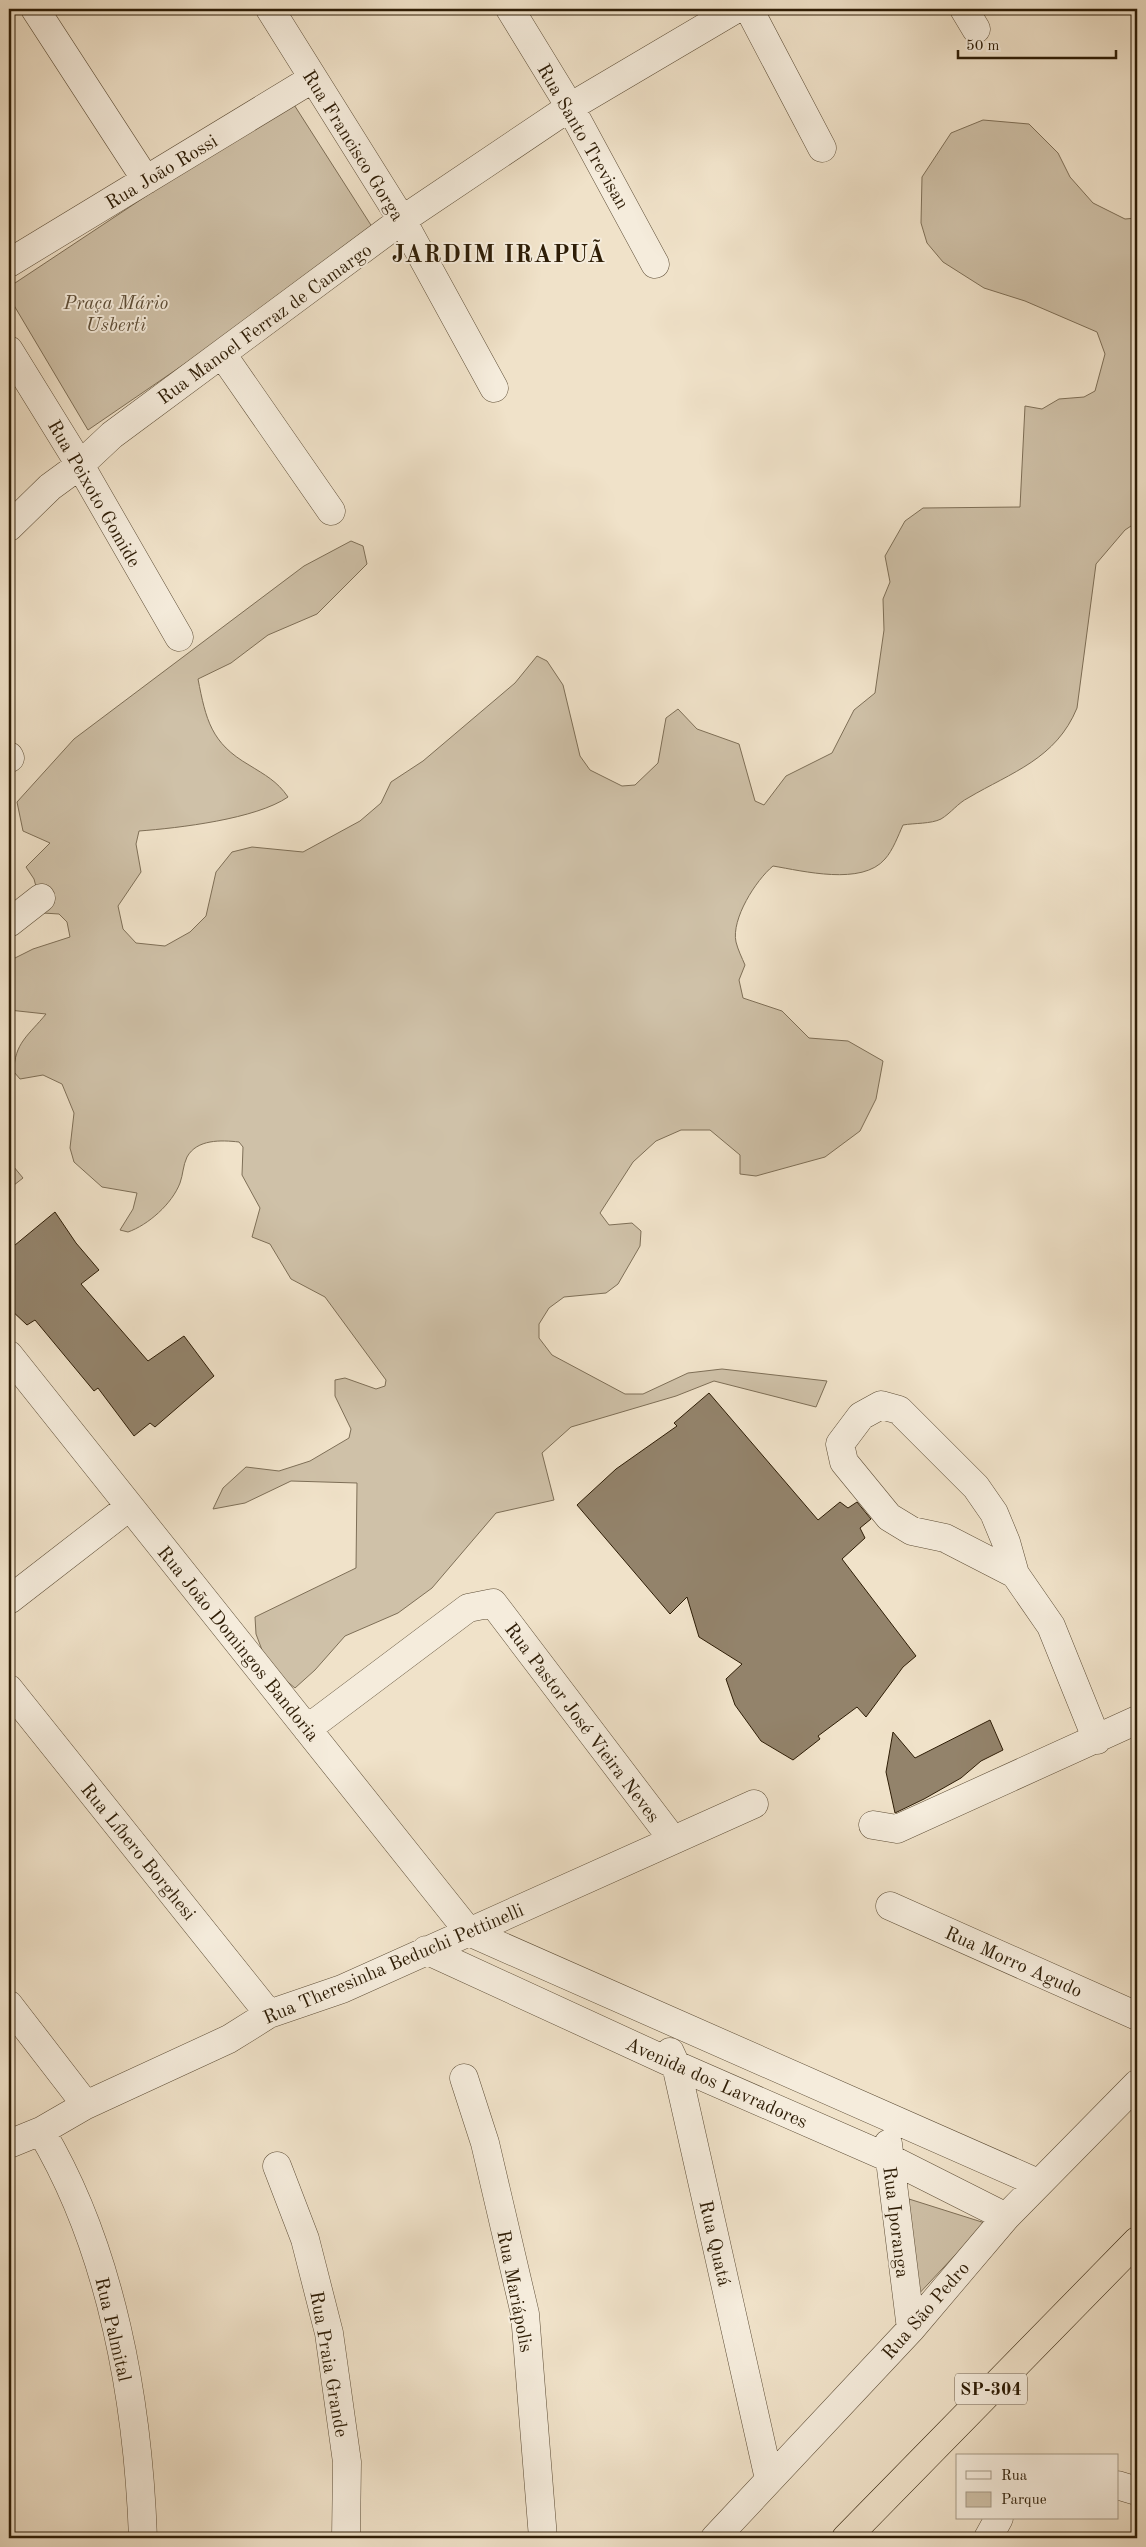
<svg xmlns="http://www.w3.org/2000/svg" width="1146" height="2547" viewBox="0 0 1146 2547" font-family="'Old Standard TT',serif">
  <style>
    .green { fill: #cfc1a8; stroke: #7e6f57 }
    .building { fill: #93836b; stroke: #2e1d06 }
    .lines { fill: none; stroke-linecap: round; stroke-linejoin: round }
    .minor-casing { stroke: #5e4e37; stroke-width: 29 }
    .highway-casing { stroke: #2e1d06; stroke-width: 29 }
    .minor { stroke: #f5ecdc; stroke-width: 28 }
    .highway { stroke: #f0e2c9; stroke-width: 28 }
    .labels { text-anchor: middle; stroke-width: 4; stroke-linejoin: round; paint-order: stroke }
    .shield { fill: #f5ecdc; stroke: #6a5b46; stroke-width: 1 }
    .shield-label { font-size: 18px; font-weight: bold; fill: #2e1d06 }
    .street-label { font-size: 19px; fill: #2e1d06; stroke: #f5ecdc }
    .park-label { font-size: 19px; font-style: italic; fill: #5e4e37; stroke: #f5ecdc }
    .district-label { font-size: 24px; font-weight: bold; letter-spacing: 1px; fill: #2e1d06; stroke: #f5ecdc }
  </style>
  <rect width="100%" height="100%" fill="#f0e2c9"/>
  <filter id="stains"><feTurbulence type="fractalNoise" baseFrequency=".004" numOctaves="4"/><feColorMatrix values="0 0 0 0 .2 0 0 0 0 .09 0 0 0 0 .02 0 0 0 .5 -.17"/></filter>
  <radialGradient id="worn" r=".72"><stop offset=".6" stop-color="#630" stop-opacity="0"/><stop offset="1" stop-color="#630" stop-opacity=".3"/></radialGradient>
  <!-- green -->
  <path class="green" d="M291,100L376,233L88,430L9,297V287Z
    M983,120L1029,124L1058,153L1070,177L1093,203L1125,219L1137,218V522L1125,530L1096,564L1077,708C1056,759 1012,772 968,798C958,803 951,813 941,819C931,824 914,823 903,825C898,836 893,850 885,859C862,886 803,871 773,866C756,880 731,919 736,942C738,950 742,958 745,965L739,980L743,998L782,1011L809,1038L848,1041L883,1061L876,1099L860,1131L825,1157L756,1176L740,1174V1155L710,1130H681L656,1141L633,1162L600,1213L609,1225L632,1223L641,1231L640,1246L618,1284L606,1293L564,1297L549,1308L539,1324V1338L552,1355L625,1394H643L688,1373L722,1369L827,1381L816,1407L714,1381L676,1396L571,1427L542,1453L554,1500L496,1513L432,1588L398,1613L345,1636L315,1670L295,1688L268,1666L256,1634L255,1617L356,1568L357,1483L291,1481L245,1503L213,1509L223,1488L246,1467L279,1471L310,1461L349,1438L351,1429L335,1396V1380L345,1378L376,1389L385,1386L386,1380L325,1297L291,1279L270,1244L252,1237L260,1208L242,1175L243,1147L239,1142C221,1140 197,1139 187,1157C183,1165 183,1175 180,1183C172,1204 148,1225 128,1232L120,1230L133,1209L137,1193L102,1187L74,1162L70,1148L74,1113L62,1084L43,1075L20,1079L14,1072C14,1043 29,1035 46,1014L9,1010V961L33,949L70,937L67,922L59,914L43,913L34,879L26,867L50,843L23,831L17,802L74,739L304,566L351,541L363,546L367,564L317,614L268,635L231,663L198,679C206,720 211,743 249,765C265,775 277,781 288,797C256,819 179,828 139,831L136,844L141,872L118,906L123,929L136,943L165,946L190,932L206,916L216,872L232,852L252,847L303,852L360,821L381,803L391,782L423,761L515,683L537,656L547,661L563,685L580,756L590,770L622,786L635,785L658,763L666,718L678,709L697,729L739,744L755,801L764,805L786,776L832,753L854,710L875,693L884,630L883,599L890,582L885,556L905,521L923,508L1020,507L1025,406L1042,409L1059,399L1084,397L1095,391L1105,354L1097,332L1025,301L984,288L943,262L927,243L921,223L922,177L951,133Z
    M9,1161L23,1178L9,1189Z
    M909,2199L985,2223L915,2298Z"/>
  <!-- building -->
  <path class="building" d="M55,1212L76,1243L99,1270L81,1284L148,1361L184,1336L214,1376L155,1427L150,1423L134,1436L98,1388L94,1391L35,1320L27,1325L9,1308V1250Z
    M709,1393L818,1520L840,1502L848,1508L857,1502L871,1519L860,1528L865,1538L842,1559L916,1656L903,1667L866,1717L857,1707L818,1736L820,1739L793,1760L761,1741L735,1705L726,1679L742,1664L699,1637L687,1597L670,1614L577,1505L616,1469L677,1426L674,1423Z
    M990,1720L1003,1750L981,1761L961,1778L924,1799L895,1813L886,1772L893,1732L915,1758Z"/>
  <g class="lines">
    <defs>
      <path id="minor" d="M35,9L146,180
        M270,9L402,220L494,388
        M510,9L570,107L655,264
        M749,9L822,148
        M964,9L976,29
        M9,263L312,79
        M9,350L80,465L179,637
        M222,354L331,511
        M9,527L50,487L80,465L112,435L402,220L570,107L736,9
        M9,756L10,758
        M9,923L41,898
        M9,1355L469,1932L1038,2183
        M1015,1574L945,1538L912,1531L889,1517L844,1462L840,1444L861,1416L881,1405L899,1410L976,1487L994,1513L1006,1542L1015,1574L1051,1626L1097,1740
        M9,1600L129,1507
        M9,1689L269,2014
        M307,1729L468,1608L493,1603L673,1840
        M873,1825L897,1829L1137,1720
        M890,1906L1137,2016
        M426,1950L676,2065L889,2158L1006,2217
        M9,2005L86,2105
        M670,2052L676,2065L769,2479
        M464,2078L485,2143L525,2314L543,2538
        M41,2131C112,2250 138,2401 143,2538
        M9,2144L41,2131L86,2105L229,2039L269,2014L342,1989L754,1804
        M888,2144L911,2329
        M277,2166L305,2239L329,2333L347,2462L346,2538
        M1117,2485L1137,2491
        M715,2538L911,2329L1006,2217L1137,2084
        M988,2538L999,2518"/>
      <path id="highway" d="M846,2538L1137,2241"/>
    </defs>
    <!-- minor casing -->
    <use href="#minor" class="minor-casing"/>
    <!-- highway casing -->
    <use href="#highway" class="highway-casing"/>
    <!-- minor -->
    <use href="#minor" class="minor"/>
    <!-- highway -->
    <use href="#highway" class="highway"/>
  </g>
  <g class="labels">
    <!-- shield labels -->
    <rect class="shield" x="955" y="2373.5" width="72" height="31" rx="4"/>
    <g class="shield-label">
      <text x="991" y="2395">SP-304</text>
    </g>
    <!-- street labels -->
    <g class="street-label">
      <text transform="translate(584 136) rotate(60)" y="7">Rua Santo Trevisan</text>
      <text transform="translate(354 145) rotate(58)" y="7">Rua Francisco Gorga</text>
      <text transform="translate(161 171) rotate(-31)" y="7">Rua João Rossi</text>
      <text transform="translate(264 323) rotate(-36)" y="7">Rua Manoel Ferraz de Camargo</text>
      <text transform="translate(95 493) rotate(60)" y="7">Rua Peixoto Gomide</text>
      <text transform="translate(239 1643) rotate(51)" y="7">Rua João Domingos Bandoria</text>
      <text transform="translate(583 1722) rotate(53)" y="7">Rua Pastor José Vieira Neves</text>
      <text transform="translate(139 1851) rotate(51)" y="7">Rua Líbero Borghesi</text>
      <text transform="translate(1014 1961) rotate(24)" y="7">Rua Morro Agudo</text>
      <text transform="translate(393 1963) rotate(-23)" y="7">Rua Theresinha Beduchi Pettinelli</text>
      <text transform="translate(717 2082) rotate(24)" y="7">Avenida dos Lavradores</text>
      <text transform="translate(897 2222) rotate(83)" y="7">Rua Iporanga</text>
      <text transform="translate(716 2243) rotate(77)" y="7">Rua Quatá</text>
      <text transform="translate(516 2291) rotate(79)" y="7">Rua Mariápolis</text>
      <text transform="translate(925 2310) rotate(-49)" y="7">Rua São Pedro</text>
      <text transform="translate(114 2329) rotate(77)" y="7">Rua Palmital</text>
      <text transform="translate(330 2364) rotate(80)" y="7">Rua Praia Grande</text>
    </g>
    <!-- park labels -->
    <g class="park-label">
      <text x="116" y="309">Praça Mário<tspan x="116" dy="22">Usberti</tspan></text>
    </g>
    <!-- district labels -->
    <g class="district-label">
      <text x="499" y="262">JARDIM IRAPUÃ</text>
    </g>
  </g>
  <!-- margin -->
  <rect width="1146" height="2547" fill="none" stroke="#f0e2c9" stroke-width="30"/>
  <rect x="10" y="10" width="1126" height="2527" fill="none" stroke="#2e1d06" stroke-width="2.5"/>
  <rect x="15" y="15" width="1116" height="2517" fill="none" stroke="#2e1d06"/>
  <!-- legend -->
  <rect x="956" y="2454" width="162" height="65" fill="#f5ecdc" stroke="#a59986"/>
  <rect x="966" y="2471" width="25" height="8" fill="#f5ecdc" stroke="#a59986"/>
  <text x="1001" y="2480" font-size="15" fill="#2e1d06">Rua</text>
  <rect x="966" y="2492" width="25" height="15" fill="#cfc1a8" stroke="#a59986"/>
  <text x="1001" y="2504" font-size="15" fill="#2e1d06">Parque</text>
  <!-- scale -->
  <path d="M958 50v8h158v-8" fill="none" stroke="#2e1d06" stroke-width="2.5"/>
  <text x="966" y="50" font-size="15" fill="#2e1d06" stroke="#f5ecdc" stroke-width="4" paint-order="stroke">50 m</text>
  <rect width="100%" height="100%" filter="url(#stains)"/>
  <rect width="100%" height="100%" fill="url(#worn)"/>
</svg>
